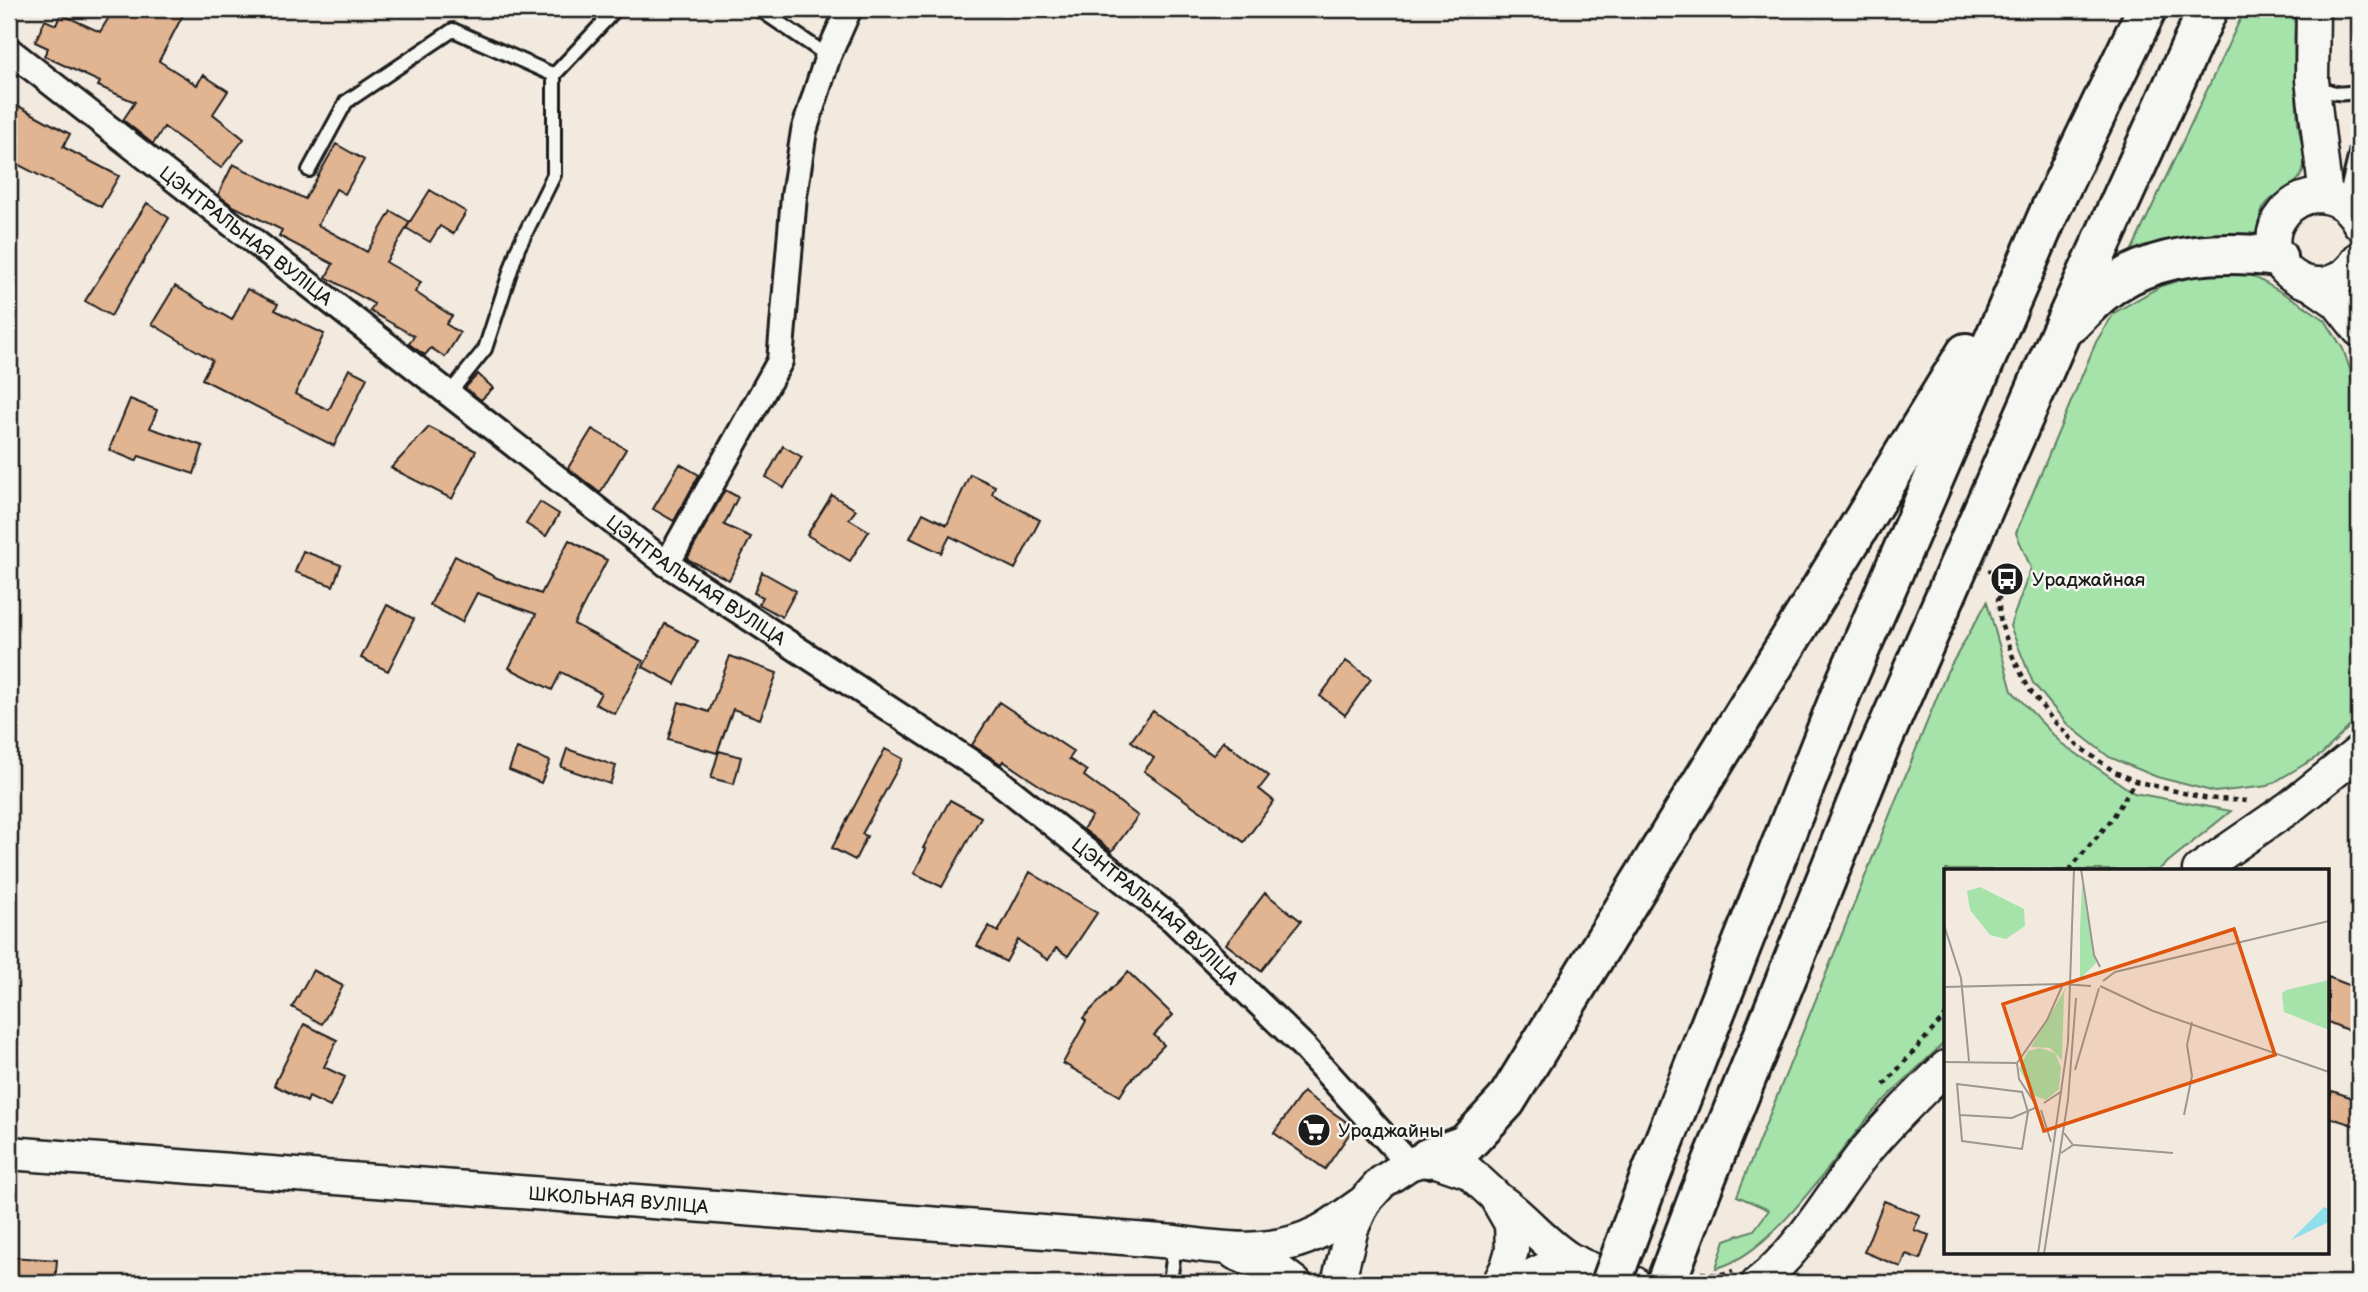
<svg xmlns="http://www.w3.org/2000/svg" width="2368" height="1292" viewBox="0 0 2368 1292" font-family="'Balsamiq Sans',sans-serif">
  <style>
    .green { fill: #a5e3ab; stroke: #608064; stroke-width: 2 }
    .building { fill: #e1b492; stroke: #1c1c1c; stroke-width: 2 }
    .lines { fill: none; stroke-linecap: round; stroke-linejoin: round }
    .service-casing { stroke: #1c1c1c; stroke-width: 18 }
    .minor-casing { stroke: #1c1c1c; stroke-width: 30 }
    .tertiary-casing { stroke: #1c1c1c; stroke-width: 37 }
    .trunk-casing { stroke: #1c1c1c; stroke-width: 44 }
    .path { stroke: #1c1c1c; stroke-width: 4.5; stroke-dasharray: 5 5; stroke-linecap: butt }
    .service { stroke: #f6f6f2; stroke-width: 12 }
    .minor { stroke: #f6f6f2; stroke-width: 24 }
    .tertiary { stroke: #f6f6f2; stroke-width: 32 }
    .trunk { stroke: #f6f6f2; stroke-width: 38 }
    .trunk-bridge-casing { stroke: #1c1c1c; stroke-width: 44; stroke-linecap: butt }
    .trunk-bridge { stroke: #f6f6f2; stroke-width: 38 }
    .labels { text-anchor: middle; stroke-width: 5; stroke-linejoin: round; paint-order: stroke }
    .street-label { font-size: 19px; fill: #1c1c1c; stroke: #f6f6f2 }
    .poi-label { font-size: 19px; fill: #1c1c1c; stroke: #f6f6f2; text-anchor: start }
    .inset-road { fill: none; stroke: #9c9791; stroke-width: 2 }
    .view { fill: #de560d; fill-opacity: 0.15; stroke: #de560d; stroke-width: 3.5 }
    .inset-edge { fill: none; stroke: #1c1c1c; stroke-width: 3.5 }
  </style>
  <rect width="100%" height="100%" fill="#f2e9df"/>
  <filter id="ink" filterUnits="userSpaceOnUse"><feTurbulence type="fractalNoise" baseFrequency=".0143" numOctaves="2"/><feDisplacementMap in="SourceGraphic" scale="14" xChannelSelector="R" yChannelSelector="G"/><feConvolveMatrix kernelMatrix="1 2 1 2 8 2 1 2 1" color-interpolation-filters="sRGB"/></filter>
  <g filter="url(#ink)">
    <!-- green -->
    <path class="green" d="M2245,9H2296C2292,46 2295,85 2298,123C2300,140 2307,154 2303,171C2298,188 2274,191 2264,207C2259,216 2258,229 2255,238L2128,258Z
      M2214,270L2251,275L2300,303L2325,320L2343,349L2359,395V717L2322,754L2268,786L2215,792L2157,777L2109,757L2067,724L2033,683L2010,626L2031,568L2016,533L2096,342L2114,313L2161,286Z
      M1987,602L2012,691L2061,743L2134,793L2231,811L2158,870H1946V1041C1922,1064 1896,1087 1873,1112C1835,1155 1772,1256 1716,1268L1725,1240L1754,1230L1769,1210L1737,1196L1947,672Z"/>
    <!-- building -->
    <path class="building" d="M114,9H186L159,61L197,85L203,75L228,91L213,114L244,139L221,168L164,127L153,144L123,120L135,102L98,86L100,82L44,56L48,48L35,42L45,20L56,25L61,14L100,32Z
      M9,101L70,134L63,147L119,176L101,207L9,160Z
      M336,144L364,160L345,194L336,189L318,225L367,252L391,211L410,222L386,262L421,282L415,292L452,316L446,324L460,333L445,357L431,348L425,355L416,349L409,344L414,336L370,311L374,304L326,277L333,264L279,236L282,230L233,206L218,195L233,164L305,199Z
      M430,190L466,212L453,234L440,226L430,242L406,228Z
      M147,203L169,218L111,316L85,301Z
      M175,286L232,320L247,289L278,304L275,310L324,334L295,394L329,410L349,369L367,378L334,446L202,379L212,360L152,324Z
      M478,374L493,388L481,400L465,388Z
      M130,399L157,410L150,428L203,446L194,474L139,456L136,461L109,450Z
      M429,427L476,451L452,499L391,468Z
      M592,429L626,449L600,493L568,468Z
      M783,446L802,457L784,488L766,477Z
      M680,464L699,475L674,521L653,509Z
      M970,474L995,486L992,494L1040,520L1015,569L950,536L941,553L910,538L923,513L947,525Z
      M725,490L738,497L724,525L751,537L729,580L687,559Z
      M832,495L856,510L849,519L869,531L850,561L807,535Z
      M540,502L559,514L546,536L526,524Z
      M569,540L607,560L574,624L643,661L615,714L595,704L601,693L561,672L552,690L509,668L536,614L477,593L462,622L430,605L455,556L497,578L541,594Z
      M303,551L341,565L333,586L295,572Z
      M762,572L796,591L782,617L759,604L763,597L754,593Z
      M387,605L414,619L388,671L361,658Z
      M665,624L698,641L675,684L643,667Z
      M730,656L777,673L760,719L733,709L717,753L668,739L679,702L709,712Z
      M1346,661L1371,679L1345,715L1320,696Z
      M999,702L1074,752L1069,759L1087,771L1084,776L1138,816L1112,851L1083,829L1092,816L1048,791L1003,761L1001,764L972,745Z
      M1153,711L1213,755L1223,741L1269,776L1259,789L1274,801L1244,842L1144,771L1154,758L1131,741Z
      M517,748L550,761L541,783L509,770Z
      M567,749L616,766L610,784L561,767Z
      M885,749L903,759L862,834L867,836L855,860L832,848Z
      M719,751L741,757L734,784L711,778Z
      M950,800L981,817L942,887L914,873L926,849L923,848Z
      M1030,872L1097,913L1068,956L1056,948L1048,960L1018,940L1006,962L977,946L989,926L998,932Z
      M1265,893L1301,921L1261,971L1226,944Z
      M313,970L343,986L322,1024L292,1007Z
      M1128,972L1173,1015L1154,1035L1164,1045L1128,1083L1120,1096L1063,1063L1086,1021L1083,1018Z
      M2328,977L2359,989V1035L2328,1022Z
      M304,1024L337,1040L324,1067L345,1077L330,1107L309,1097L307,1102L274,1085Z
      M2332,1091L2359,1100V1127L2328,1117V1103Z
      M1303,1092L1354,1127L1325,1169L1274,1133Z
      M1884,1201L1920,1215L1914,1230L1929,1235L1920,1259L1906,1254L1901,1267L1864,1252Z
      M9,1257L57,1260L55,1283H9Z"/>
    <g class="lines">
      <defs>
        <path id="service" d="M759,9L828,56
          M2317,84C2330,95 2343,95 2359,91
          M309,170L346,102L453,30L554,75L616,9
          M2344,204L2359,140
          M449,394L485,349L518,248L554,175V75
          M1170,1283L1175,1243"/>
        <g id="minor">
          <path id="s1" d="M9,50L667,564L992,776L1172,919L1303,1046L1409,1164"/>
          <path d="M667,564L780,361L794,196L804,131L828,56L849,9"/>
        </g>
        <g id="tertiary">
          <path d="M2313,9L2312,80L2326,197"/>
          <path d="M2359,223C2350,206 2336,196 2316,196C2303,197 2292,203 2284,213C2245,260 2323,319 2359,258"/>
          <path d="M2311,284L2337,302L2359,330"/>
          <path d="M2199,870L2290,807L2359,752"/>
          <path id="s2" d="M9,1153L1175,1242C1224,1249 1273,1256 1319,1232C1334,1224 1349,1212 1364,1202"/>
          <path d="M1501,1201C1525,1218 1543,1242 1568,1258C1587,1270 1613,1276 1634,1283"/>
          <path d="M1235,1253L1283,1274L1295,1283"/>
          <path d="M1338,1283L1352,1228L1364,1202L1382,1182L1409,1164L1428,1158L1469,1172L1495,1196L1511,1224L1512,1250L1507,1267L1499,1283"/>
          <path d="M1518,1283C1536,1273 1554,1263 1576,1262"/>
          <path d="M1758,1283C1803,1248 1831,1193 1867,1149C1891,1121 1919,1093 1946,1067"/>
        </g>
        <path id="trunk" d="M2071,323C2081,313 2091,302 2102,293C2150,253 2218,250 2277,257
          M1428,1158L1465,1145L1506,1101L1966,353
          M1650,1177L1844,686L2052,206L2147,9
          M1700,1193L1879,748L2060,334L2208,9"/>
      </defs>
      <!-- service casing -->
      <use href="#service" class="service-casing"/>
      <!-- minor casing -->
      <use href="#minor" class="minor-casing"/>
      <!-- tertiary casing -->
      <use href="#tertiary" class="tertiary-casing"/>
      <!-- trunk casing -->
      <use href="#trunk" class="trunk-casing"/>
      <!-- path -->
      <path class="path" d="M1988,570L2007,579L1998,600L2001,624L2013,657L2029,689L2051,718L2078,746L2115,772L2135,781L2204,798L2247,801
        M2069,870L2112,819L2135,781
        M1884,1085L1946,1015
        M1701,1273L1718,1275L1733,1271"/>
      <!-- service -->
      <use href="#service" class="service"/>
      <!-- minor -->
      <use href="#minor" class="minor"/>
      <!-- tertiary -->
      <use href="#tertiary" class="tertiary"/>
      <!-- trunk -->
      <use href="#trunk" class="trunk"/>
      <defs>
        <path id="trunk-bridge" d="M1611,1283L1650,1177
          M1666,1283L1700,1193"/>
      </defs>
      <!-- trunk-bridge casing -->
      <use href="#trunk-bridge" class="trunk-bridge-casing"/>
      <!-- trunk-bridge -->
      <use href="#trunk-bridge" class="trunk-bridge"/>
    </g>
  </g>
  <!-- icons -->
  <defs>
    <symbol id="bus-disc" viewBox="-11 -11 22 22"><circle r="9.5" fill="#1c1c1c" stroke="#f6f6f2"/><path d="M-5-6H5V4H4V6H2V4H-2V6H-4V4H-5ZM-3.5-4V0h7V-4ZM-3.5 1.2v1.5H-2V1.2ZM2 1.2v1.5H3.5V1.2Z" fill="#fff"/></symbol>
    <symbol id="supermarket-disc" viewBox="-11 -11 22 22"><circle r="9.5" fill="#1c1c1c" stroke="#f6f6f2"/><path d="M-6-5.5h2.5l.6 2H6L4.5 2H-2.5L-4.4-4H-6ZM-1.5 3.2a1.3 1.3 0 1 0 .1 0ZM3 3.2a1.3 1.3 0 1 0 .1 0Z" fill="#fff"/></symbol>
  </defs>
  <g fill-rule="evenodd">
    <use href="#bus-disc" x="1988" y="560" width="38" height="38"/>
    <use href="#supermarket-disc" x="1295" y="1111" width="38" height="38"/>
  </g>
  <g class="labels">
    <!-- street labels -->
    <g class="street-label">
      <text dy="7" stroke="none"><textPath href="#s1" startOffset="301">ЦЭНТРАЛЬНАЯ ВУЛІЦА</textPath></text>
      <text dy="7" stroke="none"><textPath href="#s1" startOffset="868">ЦЭНТРАЛЬНАЯ ВУЛІЦА</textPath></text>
      <text dy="7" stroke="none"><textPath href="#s1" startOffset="1435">ЦЭНТРАЛЬНАЯ ВУЛІЦА</textPath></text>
      <text dy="7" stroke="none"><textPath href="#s2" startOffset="611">ШКОЛЬНАЯ ВУЛІЦА</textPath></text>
    </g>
    <!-- poi labels -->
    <g class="poi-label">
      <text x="2032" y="586">Ураджайная</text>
      <text x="1338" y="1137">Ураджайны</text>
    </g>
  </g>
  <!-- overview -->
  <g transform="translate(1944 869)">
    <rect width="385" height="385" fill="#f2e9df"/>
    <path d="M138,15L152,94L136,110V60ZM36,18L80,40L81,57L62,70L46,66L26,41L23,22ZM385,111V161L340,143L338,124L342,121ZM123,117L120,124L118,191L106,179L87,178ZM96,179L111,184L117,198L115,220L102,231L91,227L75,200L84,182Z" fill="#a5e3ab"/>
    <path d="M380,338L385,340V353L347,371Z" fill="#8fdfec"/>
    <path class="inset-road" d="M137,0L150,86L156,98M0,56L17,109L25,192M159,112L171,103L385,52M156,117L209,142L385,203M0,118L119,115M0,193L73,194M131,201L155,119M13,215L78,223L84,243L78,280L18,272ZM100,234L118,222M92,236L75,210L73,194L103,151L119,115L147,117M97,241L107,273M16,246L68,249L93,238M240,246L248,207L243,176L248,153M130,276L229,284M117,284L129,276L120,264M94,385L124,173L130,0M100,385L124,231L132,129"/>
    <path class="view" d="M290,60L331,186L100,262L59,135Z"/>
    <rect width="385" height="385" class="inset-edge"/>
  </g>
  <!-- margin -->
  <rect width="2368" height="1292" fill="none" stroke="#f6f6f2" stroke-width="35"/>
  <rect x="18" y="18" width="2333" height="1257" fill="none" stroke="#1c1c1c" stroke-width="2.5" filter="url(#ink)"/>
</svg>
